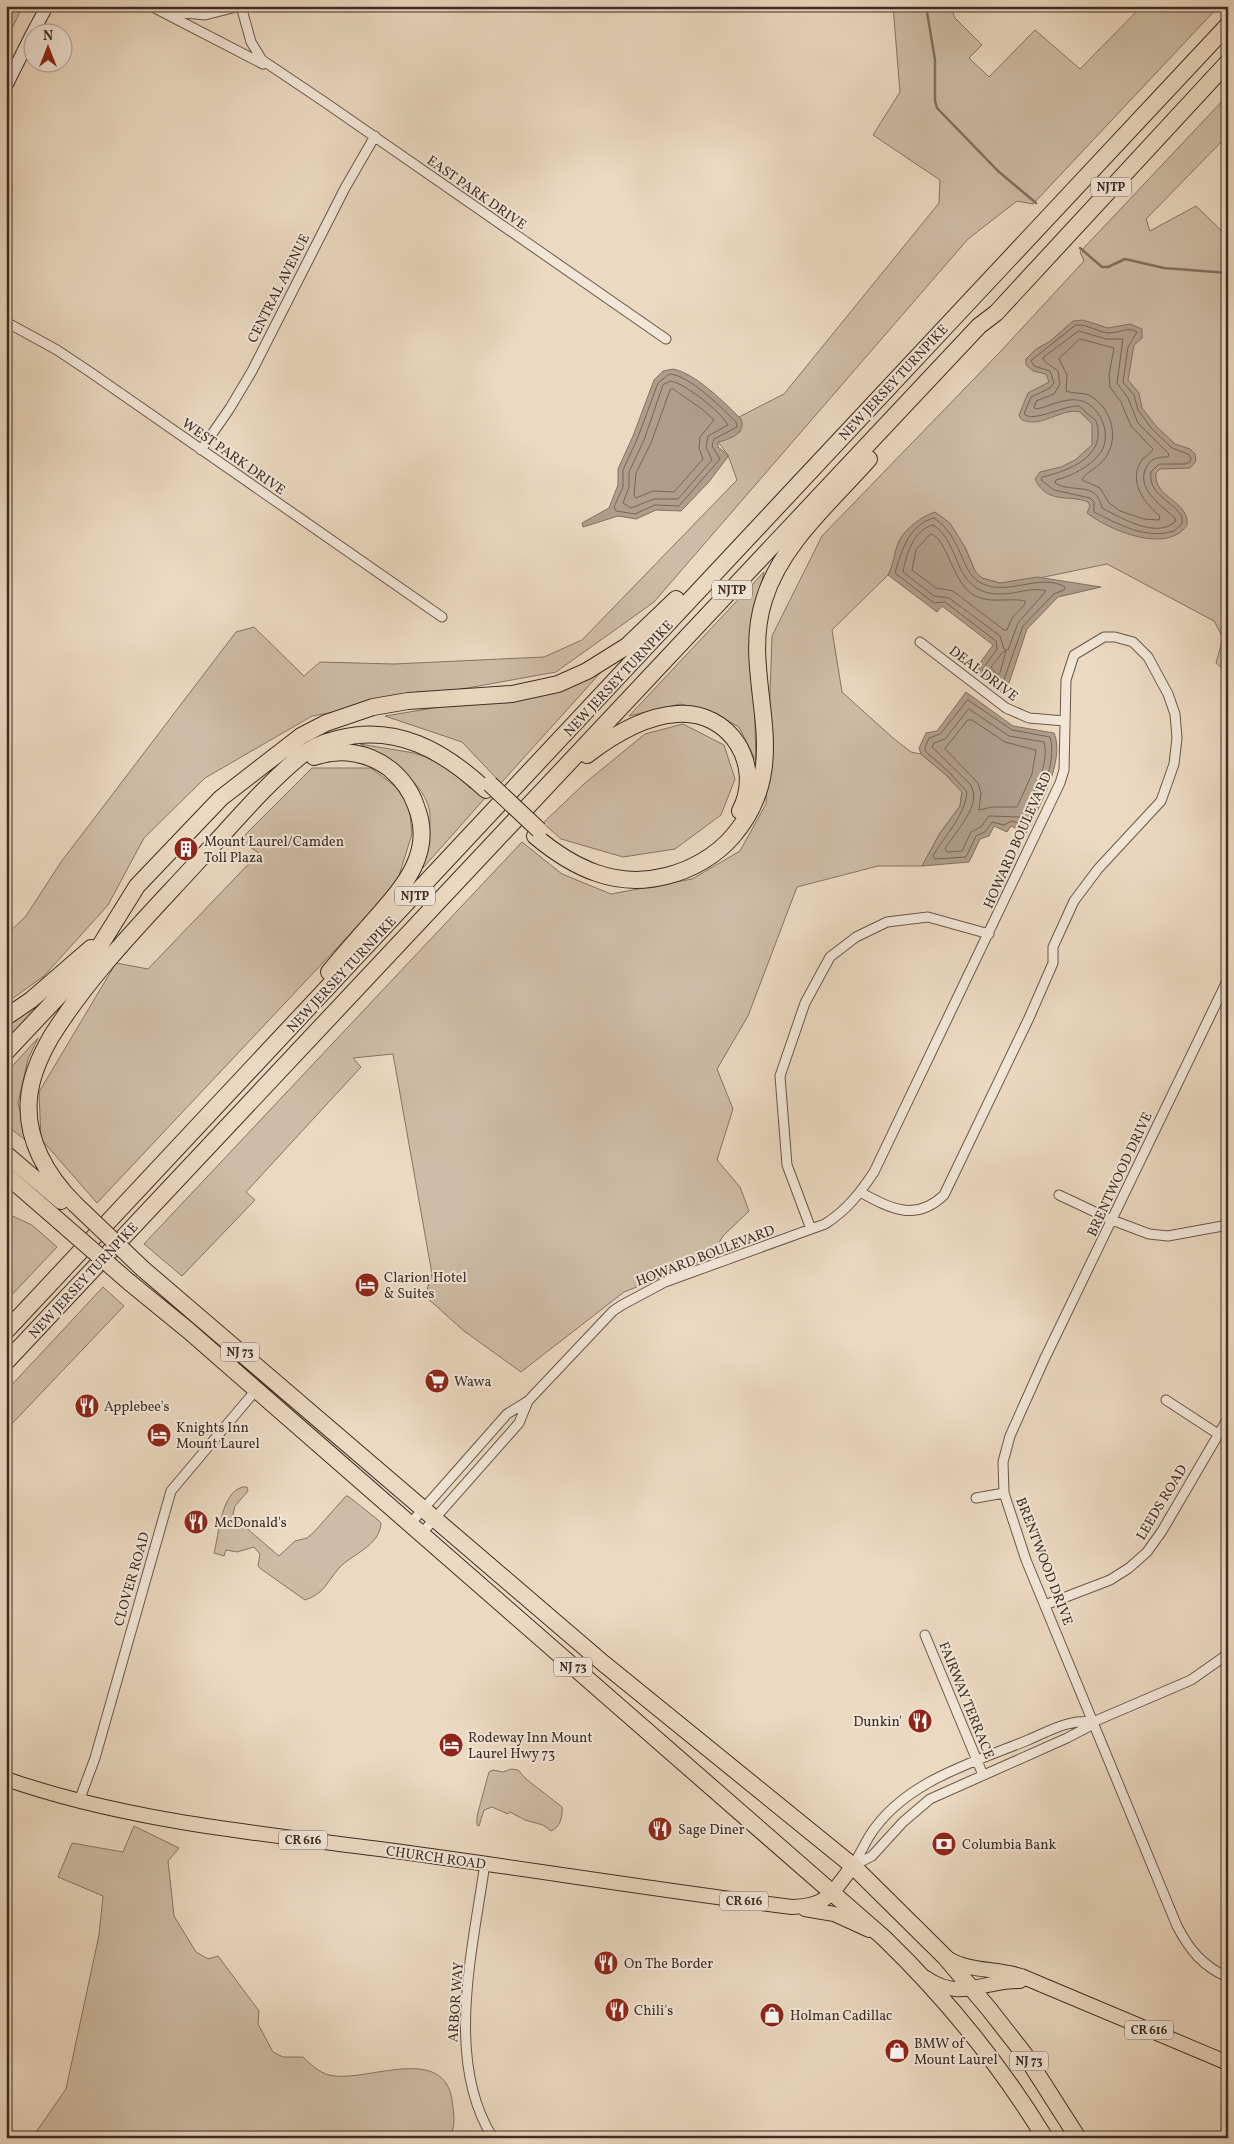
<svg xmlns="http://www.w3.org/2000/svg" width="1234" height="2144" viewBox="0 0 1234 2144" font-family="Vollkorn,serif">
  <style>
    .green { fill: #cebca6; stroke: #867464 }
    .water { fill: #b09e8b; stroke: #827061 }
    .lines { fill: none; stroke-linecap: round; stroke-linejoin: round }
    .shore { stroke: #776557; stroke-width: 1 }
    .stream { stroke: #827061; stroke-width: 2.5 }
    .street-casing { stroke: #69574a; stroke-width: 11 }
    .secondary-casing { stroke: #3e2c23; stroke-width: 14 }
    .primary-casing { stroke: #3e2c23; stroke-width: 16 }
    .highway-casing { stroke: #3e2c23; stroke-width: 18 }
    .street { stroke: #f2e6d7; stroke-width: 9 }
    .secondary { stroke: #f2e6d7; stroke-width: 12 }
    .primary { stroke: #ebd9c1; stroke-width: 14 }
    .highway { stroke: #ebd9c1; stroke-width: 16 }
    .highway-bridge-casing { stroke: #3e2c23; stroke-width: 18; stroke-linecap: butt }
    .highway-bridge { stroke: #ebd9c1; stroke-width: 16 }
    .labels { text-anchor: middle; stroke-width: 4; stroke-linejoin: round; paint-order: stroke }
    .shield { fill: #f2e6d7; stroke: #746459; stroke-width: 1 }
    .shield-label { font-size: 12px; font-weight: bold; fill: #3e2c23 }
    .street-label { font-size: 14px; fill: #3e2c23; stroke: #f2e6d7 }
    .poi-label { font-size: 14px; fill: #3e2c23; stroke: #f2e6d7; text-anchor: start }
  </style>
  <rect width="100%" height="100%" fill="#ebd9c1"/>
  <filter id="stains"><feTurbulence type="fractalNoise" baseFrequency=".004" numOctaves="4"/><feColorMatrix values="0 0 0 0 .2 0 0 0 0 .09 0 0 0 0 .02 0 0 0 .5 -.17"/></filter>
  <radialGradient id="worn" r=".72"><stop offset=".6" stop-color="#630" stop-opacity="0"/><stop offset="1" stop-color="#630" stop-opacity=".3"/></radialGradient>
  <!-- green -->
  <path class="green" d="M6,6H23L6,40Z
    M893,6H950L955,18L982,45L969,58L989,77L1035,30L1080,69L1142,6H1219L1033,204L1017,201L968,239L654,602L556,672L312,716L205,778L144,838L108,905L44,976L6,1003V935L26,916L61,862L236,632L254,627L304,676L320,662L394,664L544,657L582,640L737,480L728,455L718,442L740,432L739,417L784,394L939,203L940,180L873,135L900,92Z
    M1228,95V135L1146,219L1150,231L1196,206L1228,237V673L1216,663L1223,638L1214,621L1107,564L1020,582L1000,583L982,578L975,571L965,547L900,540L894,564L888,575L832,630L842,692L893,738L911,752L921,754L946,775L962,792L960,806L940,833L922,866H878L797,887L748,1016L717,1069L733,1109L717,1160L740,1187L749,1211L723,1236L710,1258L624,1292L521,1372L464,1331L425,1296L432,1274L393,1054L353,1058L361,1067L246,1192L255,1200L182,1276L144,1244L522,842L562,874L611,894L692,879L740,851L766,804L772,636L822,536L1000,352L1084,261L1080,252Z
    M764,572L752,620L756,761L739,727L710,711L680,704L629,716Z
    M602,671L501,783L462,742L385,716L440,707L524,698Z
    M683,724L724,745L735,779L721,815L675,849L623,857L561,839L543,823L585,783L645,734Z
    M360,744L414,753L432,759L452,771L470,788L477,790L485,798L423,868C425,853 431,828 430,814C426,781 386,759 360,744Z
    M312,768H371L408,796L412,834L396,885L97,1203L41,1139L39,1092L116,963L148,969L259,853L240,840Z
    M56,988L6,1042V1023Z
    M38,1038L28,1059L18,1103L28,1142L6,1125V1073Z
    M6,1213L32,1225L57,1247L6,1301Z
    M103,1287L124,1306L6,1430V1391Z
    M243,1487H247L248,1491L235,1506L233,1514L237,1520L279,1556L295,1541L307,1538L314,1532L346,1496H348L378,1520L381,1523C380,1546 352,1554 339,1568C327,1582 324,1594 305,1600L261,1569L258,1566L260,1554L254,1547L237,1552L226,1550L224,1556L214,1553C219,1534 221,1492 243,1487Z
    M511,1769L518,1770L526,1779L562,1807C563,1816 560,1828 551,1831L543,1825L525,1820L510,1812L508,1814L492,1807L484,1810L479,1826L477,1825V1816L489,1772L493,1770L503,1772Z
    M134,1826L179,1848L168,1861L174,1916L196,1952L208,1959L218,1956L259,2011L258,2024L273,2052L283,2057H303C312,2066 322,2075 335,2076C371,2080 444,2045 452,2100C454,2116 456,2123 450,2138H32L66,2089L99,1935L103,1896L58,1877L72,1843L123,1852Z"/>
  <!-- water -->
  <path class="water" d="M1083,320L1108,328L1130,324L1142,329V338L1134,345L1128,380L1139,393L1142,408L1156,426L1175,444L1190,449L1195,454L1196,461L1190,468L1160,469L1156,473C1153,498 1190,501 1187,525C1167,555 1109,530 1087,513L1090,506L1088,502C1070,494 1047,505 1035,479L1040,472L1061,467L1075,460L1092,445V424L1080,412C1061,407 1040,430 1021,419L1019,415L1028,393L1049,382L1046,374L1033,371L1026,365V359L1036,349L1049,342L1073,321Z
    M673,369C695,373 725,403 741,419C747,434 727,440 718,442V447L728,455L727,458L708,483L681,511L656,510L636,519L618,516L583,527L582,523L609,508L618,485V469L633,436L654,380L663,371Z
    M935,512L950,523L965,547L975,571L982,578L1000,583L1037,577L1101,587L1058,597L1027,629L1005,695L974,671L993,645L942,606L937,612L888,575C894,564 894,552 899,541C906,528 922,516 935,512Z
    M966,692L1013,726L1054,733C1066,760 1038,809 1026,833L1011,826L1007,832L994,826L989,836L980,839L969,862L922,866L940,833L960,806L962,792L946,775L921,754L919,748L926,733L937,731Z"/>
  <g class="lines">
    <!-- shore -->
    <path class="shore" d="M1076,325C1089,324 1098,333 1110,333C1121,333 1127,326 1137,332L1128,347L1123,382L1134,395L1138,410L1152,429L1172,448L1188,454L1191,458L1190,462L1185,464H1159L1151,472C1148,496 1173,500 1182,517V524L1174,531C1145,540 1119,524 1094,512V502L1090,498L1054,490L1041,480L1042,477C1069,471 1108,456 1096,421L1079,406C1064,405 1034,423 1024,414L1031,397L1050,388L1054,383L1050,371L1034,366L1031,361Z
      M1079,331L1106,339H1123L1117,383L1128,398L1138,423L1169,454L1168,457C1159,457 1151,458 1147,466C1134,488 1162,506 1175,518L1176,521C1156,540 1120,517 1102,508C1096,480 1074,494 1055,483L1056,480C1072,476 1091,466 1101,452C1113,434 1099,403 1078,400C1064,398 1050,406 1037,409L1034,408L1036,401L1054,394L1060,384L1058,371L1044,361L1043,358Z
      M1080,339L1114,348L1109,375L1110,387L1121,402L1131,426L1153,449C1151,454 1143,457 1140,463C1129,483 1145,504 1160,516L1159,520L1144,519L1120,511L1109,503L1100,488L1082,480C1085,473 1096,468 1102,462C1121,442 1113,408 1089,395C1081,392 1073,394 1066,391L1067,375L1059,359Z
      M670,374C689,375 722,408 736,422L737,427L714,439L712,446L720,459L679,506L655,505L635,514L616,511L614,507L623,487V470L638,437L658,383Z
      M671,381C686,384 721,412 728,425L708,436L706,447L712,460L678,499H654L631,508L623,503L629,487V472L644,440L663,385Z
      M673,389L702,409L714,420L700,437L699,448L703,459L674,492L653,491L636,498L634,495L636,473L651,443L670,390Z
      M934,518C961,535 961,571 979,582C1007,598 1039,572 1065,587L1064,590L1054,594L1023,626L1002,685L982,670L997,649L996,641L945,602L934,603L895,573C901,552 909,524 934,518Z
      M933,525C956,539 954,572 975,587C1000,604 1029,584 1046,591L1018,623L1008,650L1004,649L1000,636L949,598L934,596L903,572C906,555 913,530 933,525Z
      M931,534C946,537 953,582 972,594C989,605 1008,597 1025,601V604L1012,618L1007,630H1004L953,591L936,588L912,570L916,550Z
      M1006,651L1000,673L997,675L991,667L1003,652Z
      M968,700L1012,730L1050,737C1058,765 1037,801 1024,825L1012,821L1004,825L992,822L985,832L976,836L966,857L935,859L933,856C945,835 965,816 967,792L949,772L926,752L925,748L929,738L940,734Z
      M969,709L1009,736L1044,742C1050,765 1032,797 1021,817L989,816L981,827L971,832L962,851L947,852L945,849C954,832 984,805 970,784L932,747L934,743L945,739Z
      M968,720H972L1005,742L1036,750L1032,774L1017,807H992L979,810L981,793L978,783L945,749Z"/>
    <!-- stream -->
    <path class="stream" d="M926,6L935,60V101L937,108L998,171L1036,203
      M1080,248L1102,267H1108L1125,259L1164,268L1228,273"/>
    <defs>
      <path id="street" d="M151,6L263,64
        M241,6L251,42L262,60L326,103L666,339
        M166,11L205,15L240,6
        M6,322L57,350L90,372L442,617
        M201,450L230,408L252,371L345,188L375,136
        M920,642L1006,708L1029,718L1065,721
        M1228,979L1044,1360L1010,1436L1003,1462L1004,1493L1026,1560L1177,1926C1189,1949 1203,1967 1228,1977
        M1059,1195L1112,1220L1149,1234L1168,1236L1228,1225
        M811,1229L787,1165L780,1076L805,1003L830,957L856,937L887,922L928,917L989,934
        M1166,1400L1218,1434
        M976,1498L1004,1493
        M410,1524L507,1414L528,1401L613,1311L622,1305L665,1282L825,1224C847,1210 860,1193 874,1172L1060,783L1064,770L1066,680L1074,655L1104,637H1115L1133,642L1148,657L1168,694L1175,714L1177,738L1174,764L1161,801L1098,869L1074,901L1053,947V963L1029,1018L944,1195C916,1222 891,1209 860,1192
        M421,1534L519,1423L528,1401
        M1045,1605L1110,1580L1129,1568L1147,1552L1162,1531L1228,1418
        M925,1635L983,1775
        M79,1801L95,1758L171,1491L256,1390
        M485,1863C473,1949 444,2061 493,2138
        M853,1865C859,1856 864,1845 870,1835C905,1781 972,1763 1028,1740C1049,1731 1069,1719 1093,1722
        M853,1866L872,1856L903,1822L930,1799L1067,1738L1088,1727L1093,1722L1191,1680L1228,1654"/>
      <path id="secondary" d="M33,32L47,6
        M6,86L32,34"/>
      <path id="primary" d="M6,1779C130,1822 259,1833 387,1850C522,1868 657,1890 792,1907C829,1906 832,1892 853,1866
        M805,1909L834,1914L869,1930
        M947,1958C969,1972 996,1968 1021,1976L1228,2063
        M926,1978C961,2002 983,1980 1020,1981"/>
      <path id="highway" d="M587,755C613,735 644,716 677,714C730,710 764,765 740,811
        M314,757C340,748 368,752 390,769C402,779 411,791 416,806C435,853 403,887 374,920C359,937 344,954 329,972
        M535,836C573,868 616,889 666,876C691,870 716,856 733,836C799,759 738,681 764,600C781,544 831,502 869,459
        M6,1017L31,1000L91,948
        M6,1052L88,965L137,886L221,798L301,736L326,723L373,707L408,701L512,694L558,684L587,671L627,646L676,599
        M6,1154L61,1201
        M6,1175L59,1221
        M75,1204C47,1176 25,1139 29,1098C31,1076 40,1056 51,1037C92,971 150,914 202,857C233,824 268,782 302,755C312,747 325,742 337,739C396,723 444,751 486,790
        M143,1269L603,1663L853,1866L945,1957L989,2009L1025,2055L1078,2138
        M129,1282L189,1331L884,1938C945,1997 1001,2066 1045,2138
        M6,1331L1228,25
        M6,1362L979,326L996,313L1228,62"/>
    </defs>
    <!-- street casing -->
    <use href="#street" class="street-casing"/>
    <!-- secondary casing -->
    <use href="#secondary" class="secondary-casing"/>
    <!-- primary casing -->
    <use href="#primary" class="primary-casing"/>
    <!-- highway casing -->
    <use href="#highway" class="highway-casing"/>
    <!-- street -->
    <use href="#street" class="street"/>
    <!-- secondary -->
    <use href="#secondary" class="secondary"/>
    <!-- primary -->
    <use href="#primary" class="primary"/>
    <!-- highway -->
    <use href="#highway" class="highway"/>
    <defs>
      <path id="highway-bridge" d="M490,784L539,830
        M75,1204L143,1269
        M59,1221L129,1282"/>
    </defs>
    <!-- highway-bridge casing -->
    <use href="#highway-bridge" class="highway-bridge-casing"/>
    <!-- highway-bridge -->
    <use href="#highway-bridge" class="highway-bridge"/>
  </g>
  <!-- icons -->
  <defs>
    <symbol id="building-disc" viewBox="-11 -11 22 22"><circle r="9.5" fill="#8f2418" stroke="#f2e6d7"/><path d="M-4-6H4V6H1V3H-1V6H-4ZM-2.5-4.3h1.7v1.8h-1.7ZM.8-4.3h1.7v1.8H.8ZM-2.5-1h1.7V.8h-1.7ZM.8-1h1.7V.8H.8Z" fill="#fff"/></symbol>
    <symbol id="hotel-disc" viewBox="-11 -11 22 22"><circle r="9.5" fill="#8f2418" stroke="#f2e6d7"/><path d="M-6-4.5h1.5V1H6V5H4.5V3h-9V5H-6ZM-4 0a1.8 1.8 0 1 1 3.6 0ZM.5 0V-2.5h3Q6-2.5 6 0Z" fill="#fff"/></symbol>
    <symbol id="supermarket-disc" viewBox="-11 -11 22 22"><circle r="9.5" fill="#8f2418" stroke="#f2e6d7"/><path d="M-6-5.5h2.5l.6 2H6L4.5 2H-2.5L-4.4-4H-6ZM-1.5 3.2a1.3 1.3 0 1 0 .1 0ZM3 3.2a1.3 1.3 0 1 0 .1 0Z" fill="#fff"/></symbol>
    <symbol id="restaurant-disc" viewBox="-11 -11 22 22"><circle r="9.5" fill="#8f2418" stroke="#f2e6d7"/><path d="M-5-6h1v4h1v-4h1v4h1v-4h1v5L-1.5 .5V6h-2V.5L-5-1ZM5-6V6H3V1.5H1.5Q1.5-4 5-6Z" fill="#fff"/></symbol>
    <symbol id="bank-disc" viewBox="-11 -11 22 22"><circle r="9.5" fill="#8f2418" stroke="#f2e6d7"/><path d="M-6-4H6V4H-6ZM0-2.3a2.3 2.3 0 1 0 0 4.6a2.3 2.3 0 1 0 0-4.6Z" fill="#fff"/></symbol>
    <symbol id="shop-disc" viewBox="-11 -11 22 22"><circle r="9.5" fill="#8f2418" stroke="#f2e6d7"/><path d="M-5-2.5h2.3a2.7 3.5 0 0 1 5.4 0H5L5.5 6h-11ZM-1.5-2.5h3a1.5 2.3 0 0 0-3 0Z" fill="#fff"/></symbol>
  </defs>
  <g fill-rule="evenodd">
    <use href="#building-disc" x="172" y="835" width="28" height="28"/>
    <use href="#hotel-disc" x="353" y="1271" width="28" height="28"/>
    <use href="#supermarket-disc" x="423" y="1367" width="28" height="28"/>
    <use href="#restaurant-disc" x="73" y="1392" width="28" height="28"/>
    <use href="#hotel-disc" x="145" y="1421" width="28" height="28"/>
    <use href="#restaurant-disc" x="182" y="1508" width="28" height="28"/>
    <use href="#restaurant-disc" x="906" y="1707" width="28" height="28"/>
    <use href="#hotel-disc" x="437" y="1731" width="28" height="28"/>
    <use href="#restaurant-disc" x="646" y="1815" width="28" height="28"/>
    <use href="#bank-disc" x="930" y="1830" width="28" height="28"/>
    <use href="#restaurant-disc" x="592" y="1949" width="28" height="28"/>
    <use href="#restaurant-disc" x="603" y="1996" width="28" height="28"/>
    <use href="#shop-disc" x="758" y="2001" width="28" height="28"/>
    <use href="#shop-disc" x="883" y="2037" width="28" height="28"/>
  </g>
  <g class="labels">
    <!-- shield labels -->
    <g class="shield">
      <rect x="1091" y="177.5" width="40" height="19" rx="4"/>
      <rect x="712" y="580.5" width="40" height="19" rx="4"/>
      <rect x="395" y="886.5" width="40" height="19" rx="4"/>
      <rect x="221" y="1342.5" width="38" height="19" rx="4"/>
      <rect x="554" y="1657.5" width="38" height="19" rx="4"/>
      <rect x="279" y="1830.5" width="48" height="19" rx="4"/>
      <rect x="720" y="1891.5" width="48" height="19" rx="4"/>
      <rect x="1125" y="2020.5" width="48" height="19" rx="4"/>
      <rect x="1010" y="2051.5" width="38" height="19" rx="4"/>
    </g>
    <g class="shield-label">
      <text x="1111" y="191">NJTP</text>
      <text x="732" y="594">NJTP</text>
      <text x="415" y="900">NJTP</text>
      <text x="240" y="1356">NJ 73</text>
      <text x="573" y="1671">NJ 73</text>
      <text x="303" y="1844">CR 616</text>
      <text x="744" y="1905">CR 616</text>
      <text x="1149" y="2034">CR 616</text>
      <text x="1029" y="2065">NJ 73</text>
    </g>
    <!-- street labels -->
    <g class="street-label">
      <text transform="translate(477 192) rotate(35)" y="5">EAST PARK DRIVE</text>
      <text transform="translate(278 288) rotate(-63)" y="5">CENTRAL AVENUE</text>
      <text transform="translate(893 382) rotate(-47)" y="5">NEW JERSEY TURNPIKE</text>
      <text transform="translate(234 456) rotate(35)" y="5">WEST PARK DRIVE</text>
      <text transform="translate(984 673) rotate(37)" y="5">DEAL DRIVE</text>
      <text transform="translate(618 678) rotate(-47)" y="5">NEW JERSEY TURNPIKE</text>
      <text transform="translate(1017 840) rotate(-66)" y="5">HOWARD BOULEVARD</text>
      <text transform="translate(341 974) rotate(-47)" y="5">NEW JERSEY TURNPIKE</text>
      <text transform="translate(1119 1174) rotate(-65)" y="5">BRENTWOOD DRIVE</text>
      <text transform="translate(705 1255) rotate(-21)" y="5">HOWARD BOULEVARD</text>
      <text transform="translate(83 1280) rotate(-47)" y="5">NEW JERSEY TURNPIKE</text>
      <text transform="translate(1161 1502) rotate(-59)" y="5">LEEDS ROAD</text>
      <text transform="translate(1045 1561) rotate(69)" y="5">BRENTWOOD DRIVE</text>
      <text transform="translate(131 1579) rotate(-74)" y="5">CLOVER ROAD</text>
      <text transform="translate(967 1700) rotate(68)" y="5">FAIRWAY TERRACE</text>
      <text transform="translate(436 1857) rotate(8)" y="5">CHURCH ROAD</text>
      <text transform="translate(455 2002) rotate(-86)" y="5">ARBOR WAY</text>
    </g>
    <!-- poi labels -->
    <g class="poi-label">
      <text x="204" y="846">Mount Laurel/Camden<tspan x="204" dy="16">Toll Plaza</tspan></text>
      <text x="384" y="1282">Clarion Hotel<tspan x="384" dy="16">&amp; Suites</tspan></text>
      <text x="454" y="1386">Wawa</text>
      <text x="104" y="1411">Applebee's</text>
      <text x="176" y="1432">Knights Inn<tspan x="176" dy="16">Mount Laurel</tspan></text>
      <text x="214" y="1527">McDonald's</text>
      <text x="902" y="1726" text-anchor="end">Dunkin'</text>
      <text x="468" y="1742">Rodeway Inn Mount<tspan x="468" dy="16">Laurel Hwy 73</tspan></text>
      <text x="678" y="1834">Sage Diner</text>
      <text x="962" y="1849">Columbia Bank</text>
      <text x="624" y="1968">On The Border</text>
      <text x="634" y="2015">Chili's</text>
      <text x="790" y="2020">Holman Cadillac</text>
      <text x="914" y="2048">BMW of<tspan x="914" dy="16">Mount Laurel</tspan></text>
    </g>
  </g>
  <!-- margin -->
  <rect width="1234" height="2144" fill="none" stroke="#ebd9c1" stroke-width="25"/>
  <rect x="8" y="8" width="1219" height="2129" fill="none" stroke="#3e2c23" stroke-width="2.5"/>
  <rect x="12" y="12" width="1209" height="2119" fill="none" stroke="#3e2c23"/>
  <!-- north arrow -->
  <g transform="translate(48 48)"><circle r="24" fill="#f2e6d7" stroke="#aa9c8f"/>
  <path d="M0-4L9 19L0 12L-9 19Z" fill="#8f2418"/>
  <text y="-8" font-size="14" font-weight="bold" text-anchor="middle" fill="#3e2c23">N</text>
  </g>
  <rect width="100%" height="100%" filter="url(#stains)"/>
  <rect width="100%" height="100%" fill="url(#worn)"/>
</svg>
